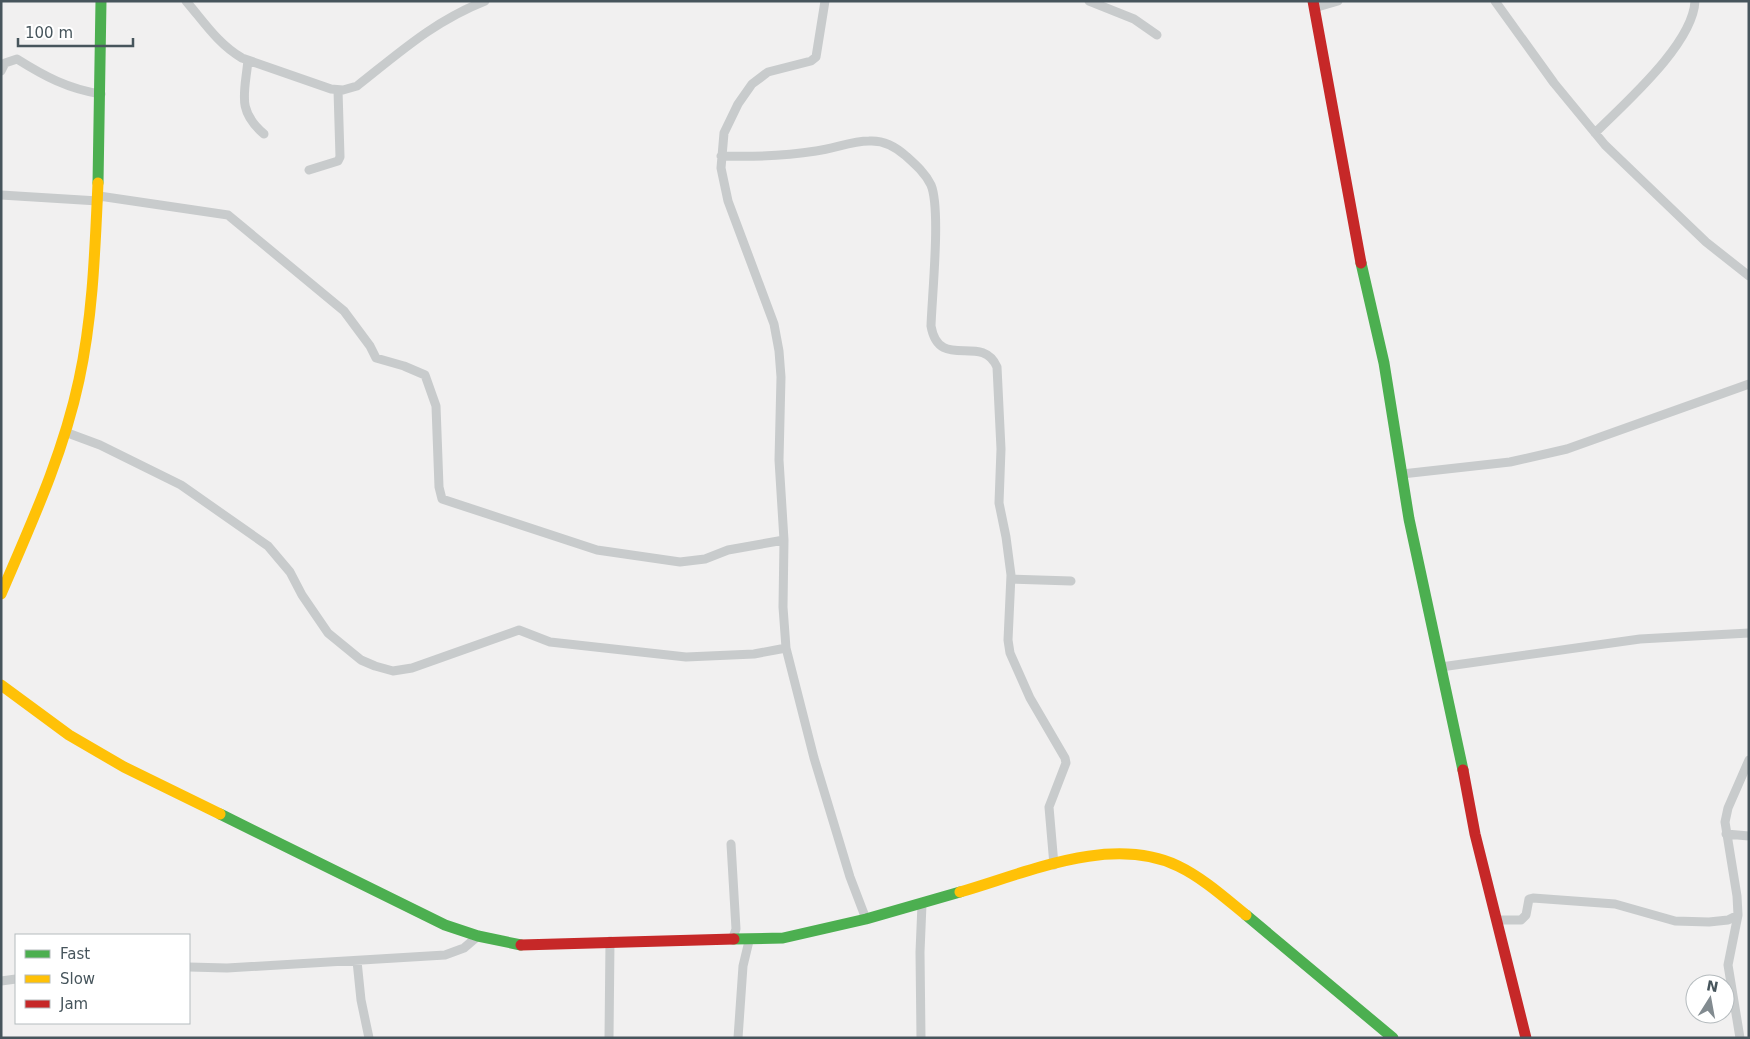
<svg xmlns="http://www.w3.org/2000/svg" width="1750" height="1039" viewBox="0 0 1750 1039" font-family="'DejaVu Sans',sans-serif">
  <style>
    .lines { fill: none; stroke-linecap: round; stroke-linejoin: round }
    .street { stroke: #c8cbcc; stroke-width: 9 }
    .fast { stroke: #4caf50; stroke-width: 11 }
    .slow { stroke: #ffc107; stroke-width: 11 }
    .jam { stroke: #c62828; stroke-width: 11 }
  </style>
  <rect width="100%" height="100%" fill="#f1f0f0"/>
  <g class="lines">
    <!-- street -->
    <path class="street" d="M186,1C204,22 218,44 242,58L331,89L343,90L357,86C399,53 434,21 485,1
      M825,1L816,57L811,61L768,72L752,84L738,104L724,133L721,168L728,201L774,324L779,351L781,377L779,460L784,540L783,607L786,648L814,758L850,877L866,919
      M1089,1L1134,19L1157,35
      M1495,1L1554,83L1605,145L1706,242L1749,276
      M1314,8L1338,1
      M248,60C245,93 236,110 264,134
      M1,71L5,63L17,59C44,76 68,89 101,94
      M1595,133C1625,103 1693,44 1695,1
      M721,156C753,157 784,156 816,151C834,149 851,141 869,141C884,140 895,146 906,156C916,165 925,173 931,185C941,209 932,295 931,326C939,372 982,332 997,367L1001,449L999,503L1006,537L1011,575L1008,640L1010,653L1030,698L1065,758L1066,763L1049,807L1054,865
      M309,170L338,161L340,157L338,90
      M1,195L98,201
      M99,196L228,215L344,311L370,346L376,358L404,366L425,375L436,406L439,487L442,499L597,550L680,562L705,559L728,550L784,540
      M65,432L100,445L181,485L268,546L290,572L302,595L328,633L361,660L375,666L393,671L412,668L519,630L550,642L686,657L754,654L786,648
      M1402,474L1510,462L1567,449L1749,384
      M1011,579L1071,581
      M1441,667L1640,639L1749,633
      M1726,834L1749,836
      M731,844L736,929L732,940
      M1498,920H1521L1526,915L1529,899L1533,898L1615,904L1675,921L1709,922L1728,920L1738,915
      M357,961L361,1000L369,1038
      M189,967L227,968L445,955L464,948L478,936
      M1,981L16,979
      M609,1038L610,941
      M738,1038L743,966L749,941
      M921,1038L920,952L922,904
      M1740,1038L1728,965L1738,915L1737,896L1725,822L1728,808L1749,760"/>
    <!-- fast -->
    <path class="fast" d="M98,183L101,1
      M1361,263L1384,363L1409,519L1463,770
      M220,814L445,925L478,936L521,945
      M1246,915L1393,1038
      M734,939L783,938L866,919L960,892"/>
    <!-- slow -->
    <path class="slow" d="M1,594C31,524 63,455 79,380C93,316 95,249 98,183
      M1,685L69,735L124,767L220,814
      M960,892C1026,873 1111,834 1178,866C1203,878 1225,898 1246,915"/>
    <!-- jam -->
    <path class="jam" d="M1313,1L1361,263
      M1463,770L1475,834L1526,1038
      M521,945L734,939"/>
  </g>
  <!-- border -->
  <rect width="1750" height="1039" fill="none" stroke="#47555c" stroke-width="5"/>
  <!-- legend -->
  <rect x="15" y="934" width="175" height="90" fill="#ffffff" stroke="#b5bbbe"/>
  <rect x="25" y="950" width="25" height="8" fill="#4caf50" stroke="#b5bbbe"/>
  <text x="60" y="959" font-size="15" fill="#47555c">Fast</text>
  <rect x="25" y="975" width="25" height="8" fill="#ffc107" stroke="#b5bbbe"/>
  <text x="60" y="984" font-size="15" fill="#47555c">Slow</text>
  <rect x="25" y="1000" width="25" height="8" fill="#c62828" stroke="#b5bbbe"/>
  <text x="60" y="1009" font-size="15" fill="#47555c">Jam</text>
  <!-- north arrow -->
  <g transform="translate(1710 999) rotate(11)"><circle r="24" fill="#ffffff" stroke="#b5bbbe"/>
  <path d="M0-4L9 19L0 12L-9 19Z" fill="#828b90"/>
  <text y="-8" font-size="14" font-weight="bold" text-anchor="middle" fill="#47555c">N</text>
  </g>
  <!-- scale -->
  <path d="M18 38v8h115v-8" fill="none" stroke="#47555c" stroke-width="2.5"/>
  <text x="25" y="38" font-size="15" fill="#47555c" stroke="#ffffff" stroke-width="4" paint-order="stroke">100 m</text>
</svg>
